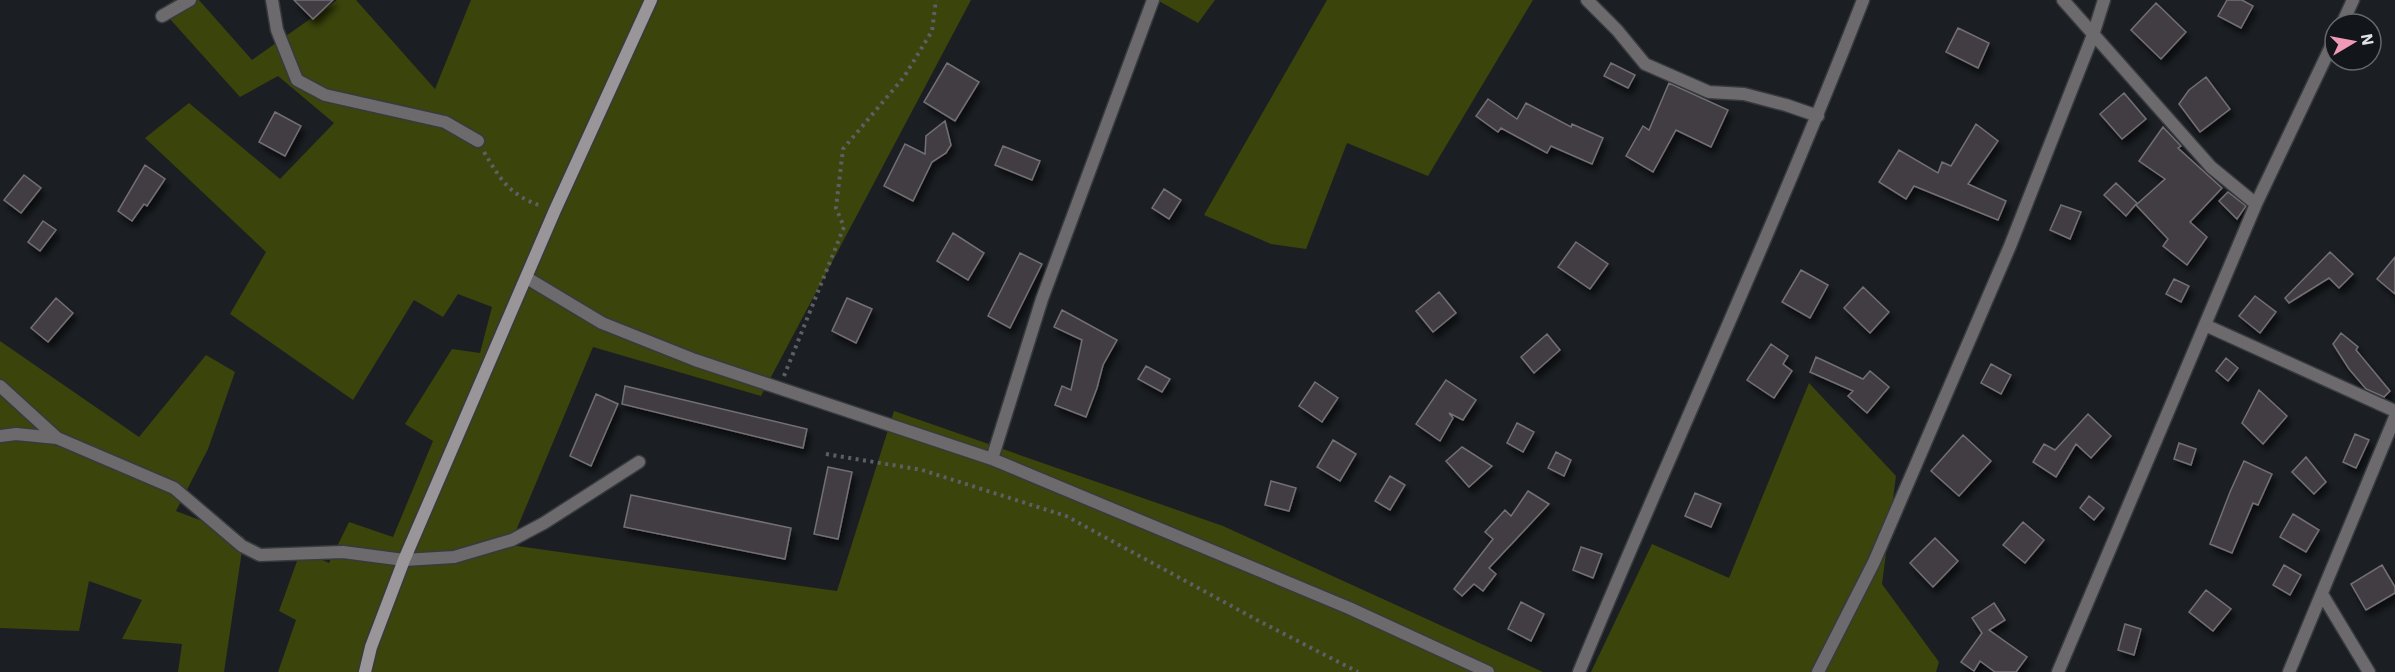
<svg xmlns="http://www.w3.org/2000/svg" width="2395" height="672" viewBox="0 0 2395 672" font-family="'IBM Plex Sans',sans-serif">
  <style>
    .green { fill: #3a440b }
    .building { fill: #423d42; stroke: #736f74; stroke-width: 1.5; filter: url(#shadow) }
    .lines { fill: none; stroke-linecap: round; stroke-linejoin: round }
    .minor-casing { stroke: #373a3e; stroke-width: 15 }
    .secondary-casing { stroke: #373a3e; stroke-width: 15 }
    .path { stroke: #5c5f63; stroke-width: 4; stroke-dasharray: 3 4.5; stroke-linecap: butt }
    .minor { stroke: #6c6a6c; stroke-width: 12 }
    .secondary { stroke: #999599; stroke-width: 12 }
  </style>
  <defs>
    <filter id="shadow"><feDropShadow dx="3.5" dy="6" stdDeviation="3" flood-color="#0009"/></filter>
  </defs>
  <rect width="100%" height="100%" fill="#1b1f23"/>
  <!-- green -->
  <path class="green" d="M174,0H199L252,60L337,0H356L435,89L471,0H971L761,396L593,347L510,545L837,591L894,411L1223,526L1543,672H278L296,620L279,611L301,550L329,563L349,522L393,537L433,441L405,424L452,349L480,353L492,307L458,294L443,317L414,300L353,400L230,314L266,252L145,138L189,103L280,179L334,123L278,76L240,97L161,9Z
    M1157,0H1215L1198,23Z
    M1327,0H1533L1428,176L1347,143L1306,249L1271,244L1204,215Z
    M0,341L139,437L206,355L235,372L208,449L176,511L244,537L224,672H178L182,644L122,639L142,600L89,581L79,631L0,628Z
    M1809,383L1896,476L1882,584L1939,662L1936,672H1591L1652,544L1729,578Z"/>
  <!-- building -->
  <path class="building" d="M294,0H333L313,19Z
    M2227,0H2242L2253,6L2241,28L2218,16Z
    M2156,3L2186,32L2161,59L2131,30Z
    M1958,28L1989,43L1978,68L1946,52Z
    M947,63L979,82L955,121L924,102Z
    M1611,63L1635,75L1628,88L1604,76Z
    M2206,77L2230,109L2200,132L2179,104L2189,90Z
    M1669,83L1728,110L1711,147L1676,130L1653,172L1626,156L1643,126L1649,130Z
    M2124,93L2146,119L2122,139L2100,114Z
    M1488,99L1517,119L1526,103L1571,127L1572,124L1603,138L1592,164L1551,146L1547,153L1501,128L1498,132L1476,116Z
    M275,112L301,126L285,156L259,142Z
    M945,121L951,145L946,153L932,162L913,201L884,186L905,144L925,154L926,136Z
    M1976,124L1998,141L1968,184L2006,201L1998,220L1914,186L1906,199L1879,182L1899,150L1938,173L1942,162L1951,166Z
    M2163,127L2181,146L2178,148L2222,188L2190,222L2207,237L2187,265L2163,246L2168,239L2136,205L2165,179L2139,161Z
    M1003,146L1040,161L1032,180L995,165Z
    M145,165L165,179L147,206L144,204L132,221L118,211Z
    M24,175L41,188L21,213L4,200Z
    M2116,183L2137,203L2126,216L2104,195Z
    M1164,189L1181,200L1169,219L1152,208Z
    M2228,192L2246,206L2237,219L2219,201Z
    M2061,205L2081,212L2070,239L2050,230Z
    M43,221L56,230L40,251L28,242Z
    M953,233L984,253L968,280L937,261Z
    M1576,242L1608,264L1590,289L1558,267Z
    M2330,252L2353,274L2339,288L2329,278L2289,303L2285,298Z
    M1020,253L1042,264L1010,328L988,316Z
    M2395,257V294L2377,279Z
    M1801,270L1828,285L1810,318L1782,302Z
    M2174,279L2189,286L2181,302L2166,294Z
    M1863,287L1889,312L1870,333L1844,308Z
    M1439,292L1456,313L1433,332L1416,311Z
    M2255,296L2276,312L2260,333L2239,316Z
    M56,298L73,313L48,342L31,328Z
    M847,298L872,309L856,343L832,331Z
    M1062,310L1117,340L1103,365L1097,388L1086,417L1055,405L1062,386L1071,390L1082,340L1054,327Z
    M2341,333L2358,347L2356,350L2390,391L2384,397L2366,389L2349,369L2333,344Z
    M1547,334L1560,350L1534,373L1521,357Z
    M1771,344L1788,356L1783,364L1792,371L1774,398L1747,380Z
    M1816,357L1863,379L1870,371L1889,387L1867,413L1848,396L1853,391L1810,372Z
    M2226,358L2238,368L2228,381L2216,371Z
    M1991,364L2011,375L2001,394L1981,383Z
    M1146,366L1170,379L1162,392L1138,379Z
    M1446,380L1476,400L1463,420L1449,413L1453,418L1440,441L1416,424Z
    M1315,382L1338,398L1322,422L1299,406Z
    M625,386L807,429L803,448L622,404Z
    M2259,390L2287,416L2263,444L2242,423Z
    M596,394L618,404L591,466L570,456Z
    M2088,414L2111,436L2091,458L2076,444L2056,477L2033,462L2044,444L2055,450Z
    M1517,423L1534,432L1523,452L1507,443Z
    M2355,434L2369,440L2356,468L2343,462Z
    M1963,435L1991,461L1959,496L1931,471Z
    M1333,440L1356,454L1340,481L1317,467Z
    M2179,443L2196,449L2191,465L2174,459Z
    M1462,447L1492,466L1469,487L1446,461Z
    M1556,452L1571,460L1564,476L1548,468Z
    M2306,457L2326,482L2314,494L2292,472Z
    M2244,461L2272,474L2258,505L2253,503L2232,553L2210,544L2230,492Z
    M828,467L852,472L838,539L814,534Z
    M1390,476L1405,485L1390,510L1375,501Z
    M1271,481L1296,488L1289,511L1265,505Z
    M1528,491L1549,504L1489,568L1496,574L1483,591L1474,584L1462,596L1454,589L1493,539L1485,532L1505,510L1511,516Z
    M1695,493L1721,504L1711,527L1685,516Z
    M631,495L791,528L785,559L624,527Z
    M2089,496L2104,508L2094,520L2080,508Z
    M2293,514L2319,530L2306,552L2280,537Z
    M2023,522L2044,540L2025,563L2003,545Z
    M1935,538L1958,561L1933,587L1910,563Z
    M1581,547L1602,554L1593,578L1573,570Z
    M2284,565L2301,575L2290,595L2273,585Z
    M2382,565L2395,587V593L2366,610L2351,584Z
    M2206,590L2231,609L2213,631L2189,612Z
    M1521,602L1544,614L1531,641L1508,629Z
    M1994,603L2005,620L1989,630L2027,657L2016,672H1995L1980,661L1974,671L1961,662L1982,633L1972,618Z
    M2125,624L2141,629L2134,655L2118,650Z"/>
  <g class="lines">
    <defs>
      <path id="minor" d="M272,0L277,30L297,80L325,95L445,122L478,141
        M1587,0L1617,30L1645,64L1709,92L1744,94L1786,105L1818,116
        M2063,0L2211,167L2256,204
        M162,16L190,0
        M2342,24L2353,0
        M527,278L602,323L695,360L992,459L1349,608L1488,672
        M2205,325L2395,411
        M0,386L57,438
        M0,436L16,434L57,438L174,488L242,546L260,555L343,552L404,560L454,557L512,540L544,523L639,462
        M992,459L1042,299L1153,0
        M2322,594L2369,672
        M1579,672C1672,447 1775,227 1863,0
        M1818,672L1874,562L2010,246L2093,35L2104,0
        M2058,672L2256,204L2335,38
        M2289,672L2395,417"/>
      <path id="secondary" d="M365,672L371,647L404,560L555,210L651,0"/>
    </defs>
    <!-- minor casing -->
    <use href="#minor" class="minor-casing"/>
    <!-- secondary casing -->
    <use href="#secondary" class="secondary-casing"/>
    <!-- path -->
    <path class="path" d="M484,152C500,179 510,196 542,206
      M784,376L844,227L836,208L843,149L904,77L932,31L936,0
      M826,454L922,470L1066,516L1259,621L1358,672"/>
    <!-- minor -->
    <use href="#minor" class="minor"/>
    <!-- secondary -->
    <use href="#secondary" class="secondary"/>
  </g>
  <!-- north arrow -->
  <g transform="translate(2353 42) rotate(80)"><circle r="28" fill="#12161a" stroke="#64686c" stroke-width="1.5"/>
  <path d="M0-4.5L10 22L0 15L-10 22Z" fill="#f09ab7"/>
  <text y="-9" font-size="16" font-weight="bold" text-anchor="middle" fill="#e0e3e6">N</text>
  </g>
</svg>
